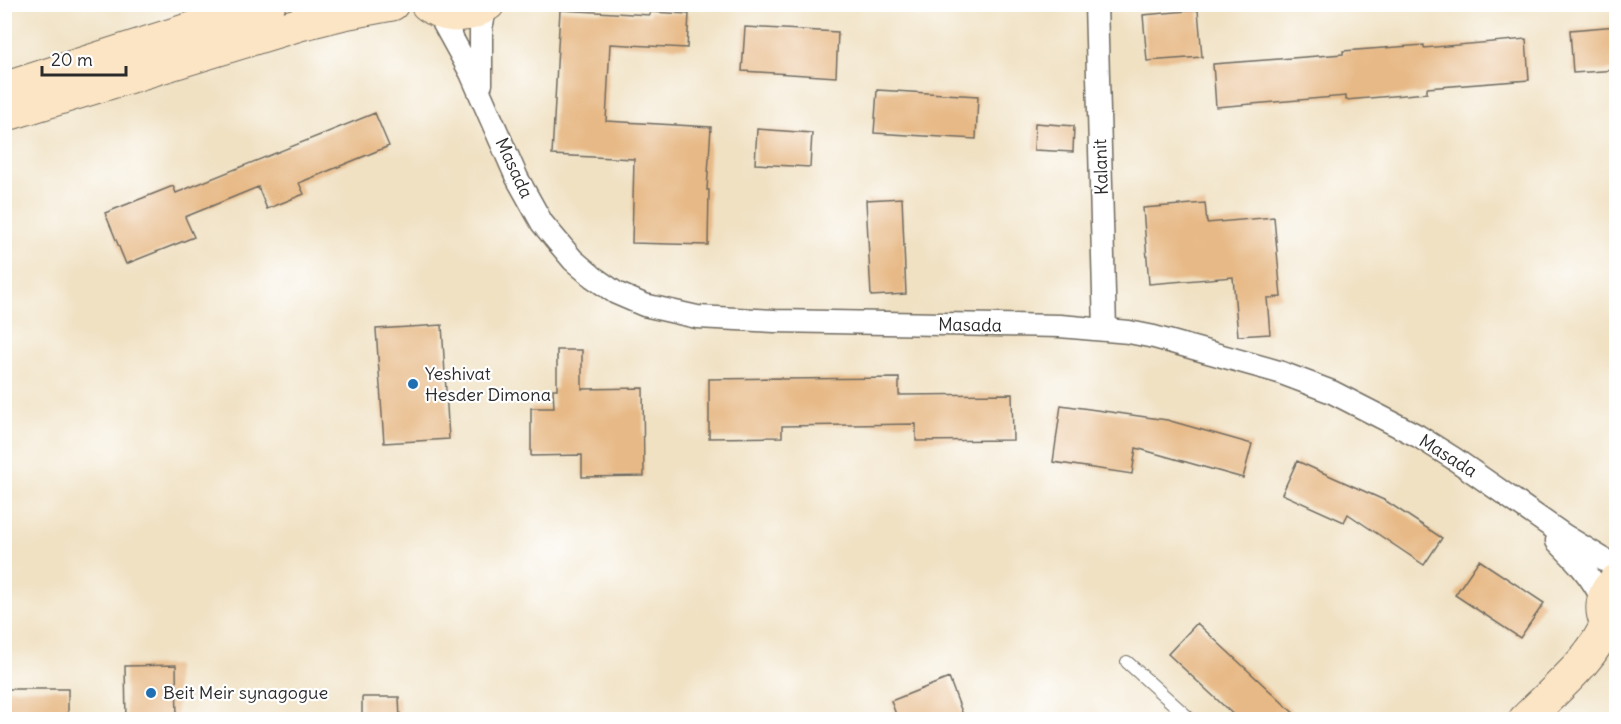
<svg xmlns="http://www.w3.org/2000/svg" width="1621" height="724" viewBox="0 0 1621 724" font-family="Delius,sans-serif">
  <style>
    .building { fill: #e7b986 }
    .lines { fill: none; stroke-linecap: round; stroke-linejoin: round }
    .lane-casing { stroke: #706b60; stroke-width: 14 }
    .street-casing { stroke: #706b60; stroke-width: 25 }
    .secondary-casing { stroke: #706b60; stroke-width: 35 }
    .lane { stroke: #fff; stroke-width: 12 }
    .street { stroke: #fff; stroke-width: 22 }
    .secondary { stroke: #fce5c4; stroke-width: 33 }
    .poi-dot { fill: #1f6fb2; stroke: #fff; stroke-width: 2 }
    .labels { text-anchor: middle; stroke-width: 4.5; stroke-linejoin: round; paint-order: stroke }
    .street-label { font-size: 18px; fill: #2b2b2b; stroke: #fff }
    .poi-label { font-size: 18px; fill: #2b2b2b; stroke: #fff; text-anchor: start }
  </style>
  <rect width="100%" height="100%" fill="#fff"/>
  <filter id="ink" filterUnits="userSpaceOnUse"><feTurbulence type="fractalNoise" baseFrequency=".0167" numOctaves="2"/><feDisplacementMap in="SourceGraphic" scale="12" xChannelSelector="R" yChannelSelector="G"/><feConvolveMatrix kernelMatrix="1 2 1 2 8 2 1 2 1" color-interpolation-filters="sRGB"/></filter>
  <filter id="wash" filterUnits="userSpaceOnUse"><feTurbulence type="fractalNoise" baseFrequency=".008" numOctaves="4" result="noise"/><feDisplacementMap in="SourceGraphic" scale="24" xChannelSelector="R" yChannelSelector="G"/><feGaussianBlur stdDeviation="1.35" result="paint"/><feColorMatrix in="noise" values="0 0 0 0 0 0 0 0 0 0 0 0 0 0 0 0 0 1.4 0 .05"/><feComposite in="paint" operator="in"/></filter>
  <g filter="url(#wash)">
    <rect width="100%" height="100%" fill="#f0e1c3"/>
    <g id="blocks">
      <!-- building -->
      <path class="building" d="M560,10L650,15V12L689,14L687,48L610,44L606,121L711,127L707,190H709L708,245L632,243L634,159L552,155Z
        M1198,10L1202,57L1147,61L1143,15Z
        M1617,26V70L1573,73L1570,30Z
        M745,27L838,32L836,77L742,71Z
        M1526,39L1529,80L1427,88V93L1346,100V96L1216,107L1213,64L1343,54V51L1424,45V48Z
        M877,90L978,96L976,139L874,133Z
        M375,113L389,146L299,183L304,194L267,209L258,187L185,217L194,237L126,264L105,213L173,186L176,193Z
        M1035,123L1074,126L1073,152L1034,150Z
        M757,129L812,133L810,167L755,164Z
        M902,198L906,294L871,296L866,200Z
        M1205,203L1207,223L1274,217L1281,297L1267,298L1270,334L1238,336L1233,277L1149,284L1143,208Z
        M442,325L449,439L384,443L376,329Z
        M557,350H582V389L643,388L644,476L582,477V455L531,456V408H554L553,389H557Z
        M781,378V379L899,378V395L1012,394L1013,440L916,441V424L782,426V437L709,438V379Z
        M1061,405L1167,420L1252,444L1243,478L1136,448L1132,474L1053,462Z
        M1297,461L1386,501L1442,538L1424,565L1348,514L1344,522L1282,494Z
        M1479,560L1544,603L1520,638L1455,595Z
        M1197,623L1301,720H1239L1168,654Z
        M176,665L177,720H126L125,666Z
        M949,678L965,720H898L891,701Z
        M4,689H68V720H4Z
        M362,697H399L400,720H362Z"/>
    </g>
  </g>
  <g filter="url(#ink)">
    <use href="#blocks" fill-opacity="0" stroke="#706b60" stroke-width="1.5"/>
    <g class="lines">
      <defs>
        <path id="lane" d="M1127,662L1191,720"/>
        <path id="street" d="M1096,4L1105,329
          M437,11L471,73L517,178L542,223L573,260L593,277L616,293L644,305L697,317L775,321L1060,326L1129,332L1154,337L1279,372L1332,392L1418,436L1453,458L1565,536L1616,567
          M481,84V28L486,6
          M1557,541C1575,559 1593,577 1603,601"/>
        <path id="secondary" d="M427,4C446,19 469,18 488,4
          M4,89L269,4
          M4,115L300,24L344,13L392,4
          M1616,581C1600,595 1597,619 1616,632
          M1525,720C1552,692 1594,659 1607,623"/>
      </defs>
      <!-- lane casing -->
      <use href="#lane" class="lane-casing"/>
      <!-- street casing -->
      <use href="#street" class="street-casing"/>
      <!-- secondary casing -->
      <use href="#secondary" class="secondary-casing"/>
      <!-- lane -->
      <use href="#lane" class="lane"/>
      <!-- street -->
      <use href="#street" class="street"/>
      <!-- secondary -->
      <use href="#secondary" class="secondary"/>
    </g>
  </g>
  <!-- markers -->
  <g class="poi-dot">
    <circle cx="413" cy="384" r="6"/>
    <circle cx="151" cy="693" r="6"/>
  </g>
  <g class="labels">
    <!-- street labels -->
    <g class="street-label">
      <text transform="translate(1101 167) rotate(-92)" y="6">Kalanit</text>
      <text transform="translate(514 168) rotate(65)" y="6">Masada</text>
      <text transform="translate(970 325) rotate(1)" y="6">Masada</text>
      <text transform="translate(1448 456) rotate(32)" y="6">Masada</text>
    </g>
    <!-- poi labels -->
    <g class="poi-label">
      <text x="425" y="380">Yeshivat<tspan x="425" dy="21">Hesder Dimona</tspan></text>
      <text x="163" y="699">Beit Meir synagogue</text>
    </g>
  </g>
  <!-- margin -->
  <rect width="1621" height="724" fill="none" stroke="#fff" stroke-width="24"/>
  <!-- scale -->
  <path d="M42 66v9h84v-9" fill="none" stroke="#2b2b2b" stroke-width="3"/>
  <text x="51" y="66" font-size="18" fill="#2b2b2b" stroke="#ffffff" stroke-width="4.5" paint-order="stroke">20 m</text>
</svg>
